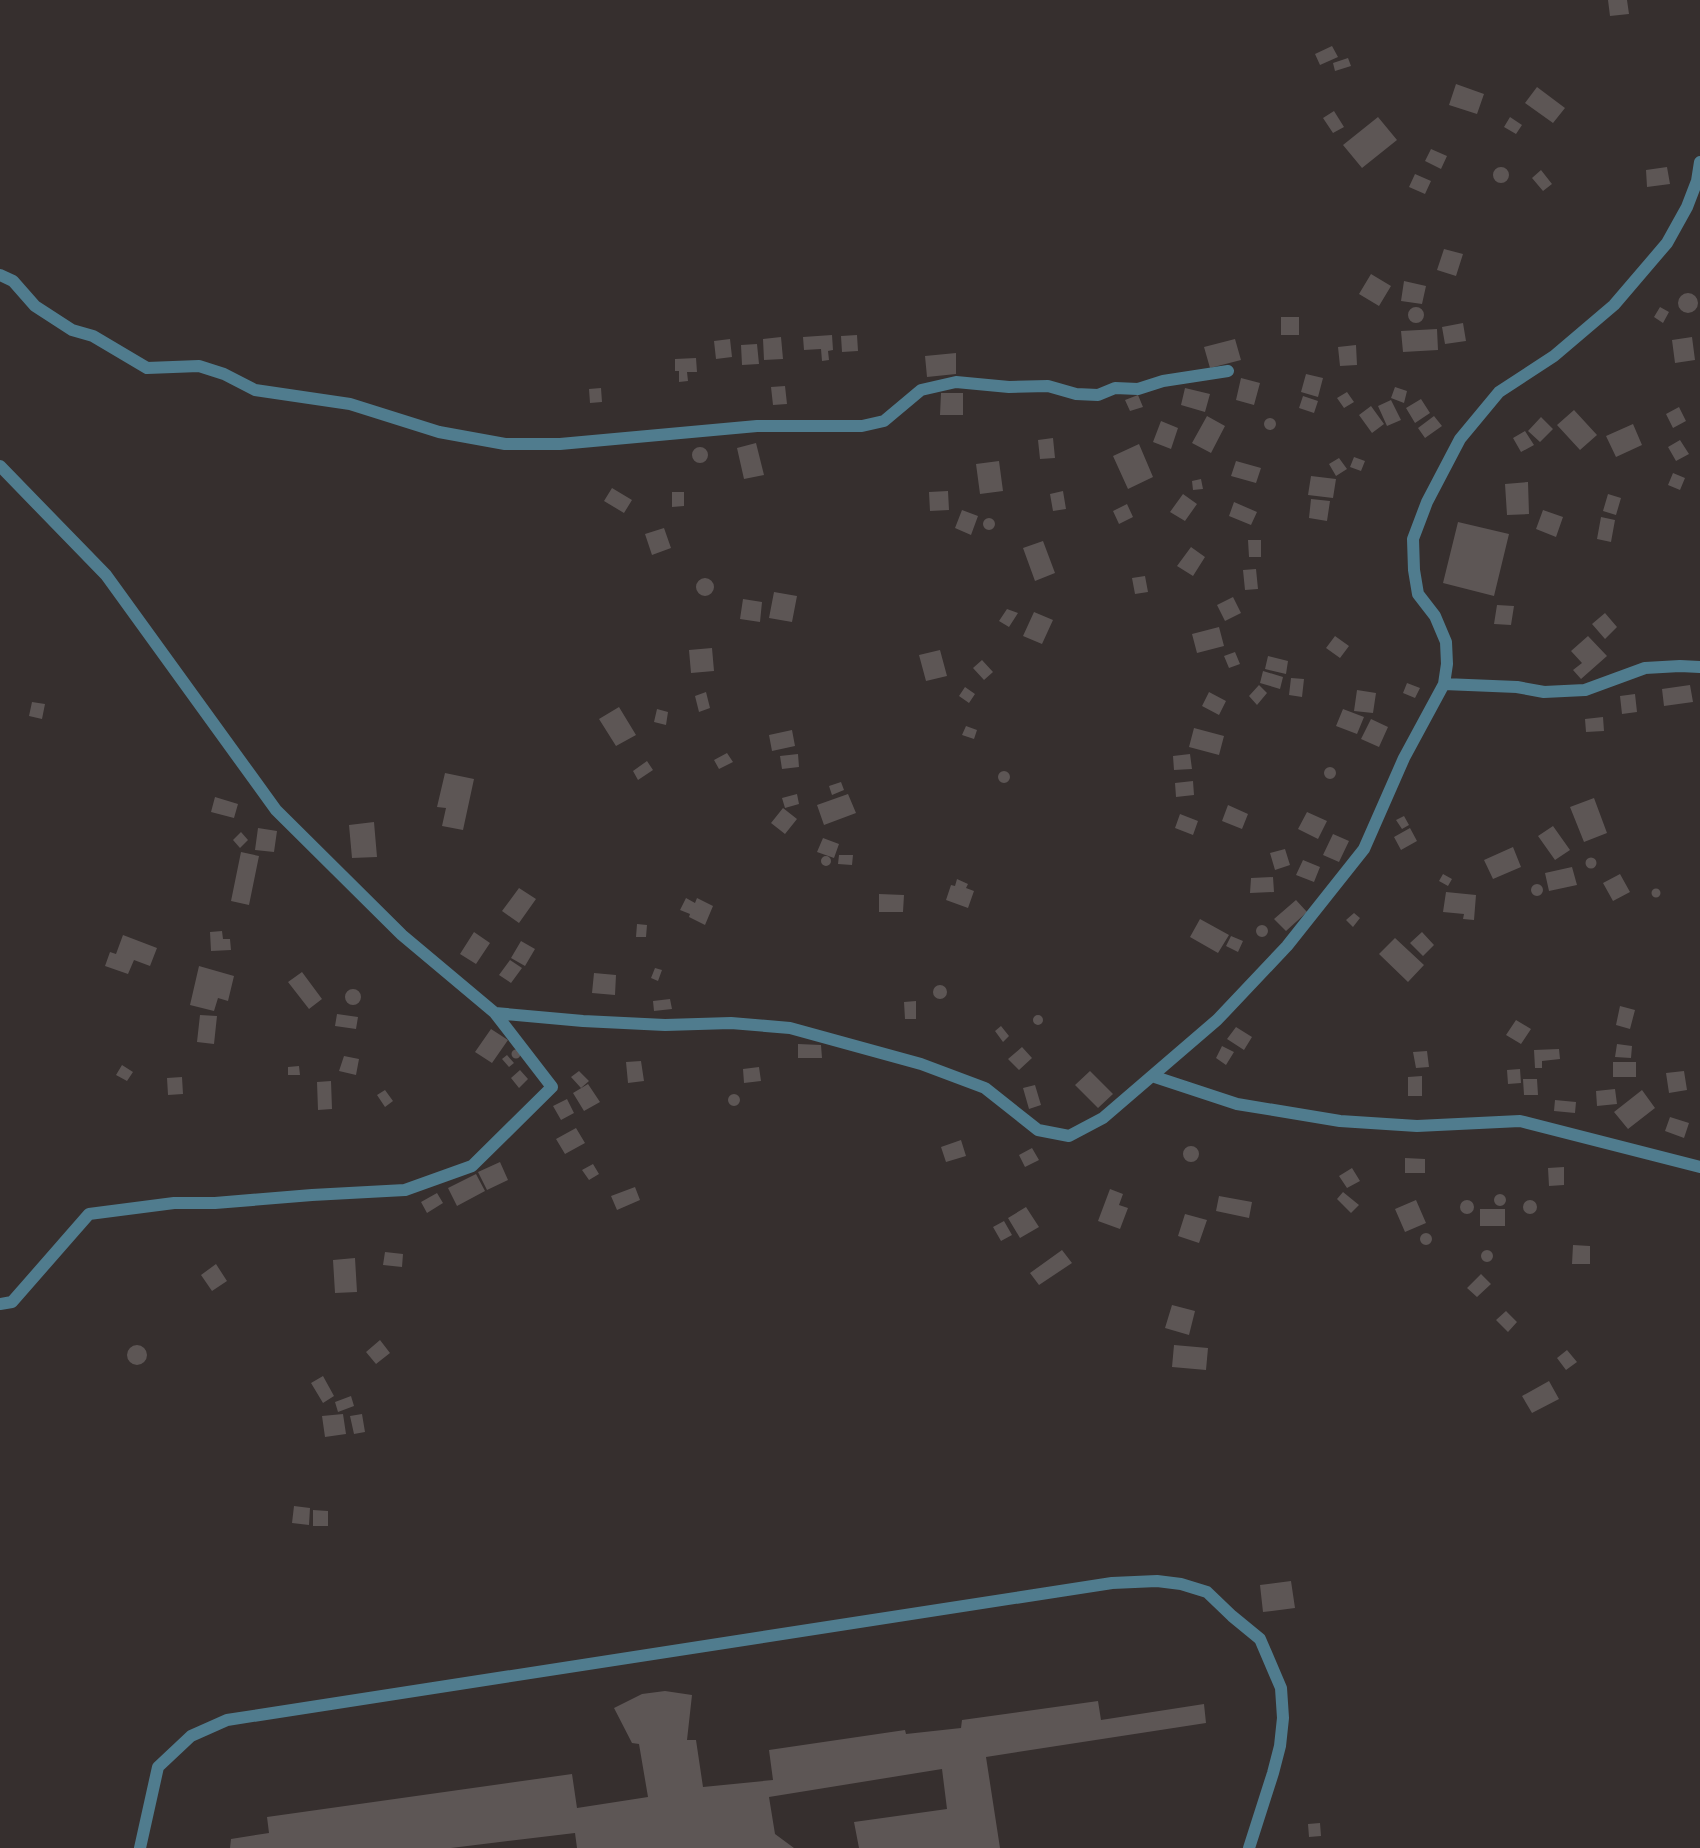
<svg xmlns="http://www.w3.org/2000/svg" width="1700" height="1848" viewBox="0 0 1700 1848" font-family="'Nunito Sans',sans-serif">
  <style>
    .building { fill: #5d5655 }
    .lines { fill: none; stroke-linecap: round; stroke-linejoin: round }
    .service { stroke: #507c8e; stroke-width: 12 }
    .minor { stroke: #507c8e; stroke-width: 12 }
  </style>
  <rect width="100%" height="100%" fill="#362f2e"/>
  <!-- building -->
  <path class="building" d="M1608,0H1627L1629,14L1610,16Z
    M1332,46L1338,57L1320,65L1315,54Z
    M1348,58L1351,66L1335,71L1333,63Z
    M1456,84L1484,94L1477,114L1449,105Z
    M1537,87L1565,108L1553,123L1525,103Z
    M1334,111L1344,127L1333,133L1323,118Z
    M1378,117L1397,140L1362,168L1343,145Z
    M1510,117L1522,125L1516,134L1504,127Z
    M1431,149L1447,156L1441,169L1425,161Z
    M1667,167L1670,184L1647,187L1646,170Z
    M1493 175a8 8 0 1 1 16 0a8 8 0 1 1-16 0Z
    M1541,170L1552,184L1543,191L1532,178Z
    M1415,174L1431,181L1425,194L1409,187Z
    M1444,249L1463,254L1456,276L1437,270Z
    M1371,274L1391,286L1379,306L1359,294Z
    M1404,281L1426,286L1422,304L1401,301Z
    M1678 303a10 10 0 1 1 20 0a10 10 0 1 1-20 0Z
    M1408 315a8 8 0 1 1 16 0a8 8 0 1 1-16 0Z
    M1660,307L1669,312L1663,323L1654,317Z
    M1281,317H1299V335H1281Z
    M1463,323L1466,341L1445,344L1442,327Z
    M1437,329L1438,350L1403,352L1401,331Z
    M832,335L833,350L828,351L829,360L822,361L821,349L804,350L803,337Z
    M857,335L858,351L842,352L841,336Z
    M781,337L783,359L764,360L763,339Z
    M1692,337L1695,360L1675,363L1672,340Z
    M730,339L732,357L716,359L714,341Z
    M1235,339L1241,360L1210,368L1204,347Z
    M757,344L759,364L742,365L741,345Z
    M1356,345L1357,365L1340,366L1338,347Z
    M956,353V374L927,377L925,356Z
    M696,358L697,372H687L688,381L679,382V371H675V359Z
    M1306,374L1323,378L1318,397L1301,392Z
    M1241,378L1260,383L1254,405L1236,400Z
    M785,386L787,404L773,405L771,387Z
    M1395,387L1407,391L1404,403L1391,398Z
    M601,388L602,402L590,403L589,389Z
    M1185,388L1210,394L1205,412L1181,405Z
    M1347,392L1354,402L1344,408L1337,398Z
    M941,393H963V415H940Z
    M1138,395L1143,407L1130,411L1125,400Z
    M1303,396L1318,401L1314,413L1299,408Z
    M1421,399L1430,413L1415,423L1406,408Z
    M1391,400L1401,420L1387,426L1378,406Z
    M1371,406L1384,424L1372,433L1359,415Z
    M1679,407L1686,421L1673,428L1666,414Z
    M1574,410L1597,435L1580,450L1557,425Z
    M1207,416L1225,426L1211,453L1192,443Z
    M1434,416L1442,426L1425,438L1418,428Z
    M1541,417L1553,429L1540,442L1528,431Z
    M1264 424a6 6 0 1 1 12 0a6 6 0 1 1-12 0Z
    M1161,421L1178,428L1171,449L1153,442Z
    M1633,424L1642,445L1616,457L1606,436Z
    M1525,431L1534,445L1521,452L1513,438Z
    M1053,438L1055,458L1040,459L1038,440Z
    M1680,440L1689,454L1676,461L1668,447Z
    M756,443L764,475L744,479L737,448Z
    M1139,444L1153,477L1128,489L1113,456Z
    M692 455a8 8 0 1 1 16 0a8 8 0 1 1-16 0Z
    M1354,457L1365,461L1361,471L1350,467Z
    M1339,458L1347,469L1336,476L1329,464Z
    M999,461L1003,491L980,494L976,464Z
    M1236,461L1261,468L1256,483L1231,476Z
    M1673,473L1685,478L1680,490L1668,485Z
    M1311,476L1336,479L1333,498L1308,495Z
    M1201,479L1203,489L1193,490L1192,481Z
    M1528,482L1529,514L1507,515L1505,484Z
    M612,488L632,500L624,513L604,501Z
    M948,491L949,510L930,511L929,492Z
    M1063,491L1066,509L1053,511L1050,494Z
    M672,492H684V506L672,507Z
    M1183,494L1197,504L1185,521L1170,512Z
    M1608,494L1621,498L1616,515L1603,511Z
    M1311,499L1330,501L1327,521L1309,518Z
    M1234,502L1257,512L1251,525L1229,516Z
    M1127,504L1133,517L1119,524L1113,511Z
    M962,510L978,516L971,535L955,528Z
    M1543,510L1563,517L1556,537L1536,529Z
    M1601,517L1615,520L1611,542L1597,539Z
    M983 524a6 6 0 1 1 12 0a6 6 0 1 1-12 0Z
    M1458,522L1509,534L1494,596L1443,583Z
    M664,528L671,548L652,555L645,534Z
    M1248,540H1261V557H1249Z
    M1043,541L1055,573L1035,581L1023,548Z
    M1191,547L1205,557L1193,576L1177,566Z
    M1256,569L1258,589L1245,590L1243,570Z
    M1145,576L1148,592L1135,594L1132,578Z
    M696 587a9 9 0 1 1 18 0a9 9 0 1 1-18 0Z
    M774,592L797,596L792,622L769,618Z
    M1233,597L1241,613L1225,621L1217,605Z
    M743,599L762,602L760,622L740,619Z
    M1497,605L1514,606L1511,625L1494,624Z
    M1007,609L1018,613L1009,627L999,621Z
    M1034,612L1053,620L1042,644L1023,636Z
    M1605,613L1617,627L1605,639L1592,624Z
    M1219,627L1224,646L1197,653L1192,634Z
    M1335,636L1349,646L1340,658L1326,648Z
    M1588,636L1607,656L1581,679L1573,670L1582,663L1571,651Z
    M712,648L714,671L691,673L689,650Z
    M940,650L947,676L926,681L919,655Z
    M1235,652L1240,664L1229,668L1224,656Z
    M1268,656L1288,661L1286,674L1265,669Z
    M982,660L993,672L984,680L973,668Z
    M1263,671L1283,677L1280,689L1260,683Z
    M1291,678L1304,679L1302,697L1289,695Z
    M1407,683L1420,688L1415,698L1403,693Z
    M1259,685L1267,693L1257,705L1249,696Z
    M1690,685L1693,702L1664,706L1662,689Z
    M965,687L975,694L969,703L959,696Z
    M1357,690L1376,693L1373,713L1354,711Z
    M706,692L710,708L699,712L695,696Z
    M1209,692L1226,701L1219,715L1202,706Z
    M1635,694L1637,712L1622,714L1620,696Z
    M32,702L45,704L42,719L29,716Z
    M619,707L636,735L616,746L599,719Z
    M657,709L668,712L666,725L654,722Z
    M1343,709L1364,717L1357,734L1336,726Z
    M1603,717L1604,731L1586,732L1585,719Z
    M1371,719L1388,727L1379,747L1361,739Z
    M966,726L977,730L974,739L962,735Z
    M1194,728L1224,736L1219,755L1189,747Z
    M792,730L795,746L772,751L769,735Z
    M727,753L733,762L719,769L714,760Z
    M798,754L799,767L782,769L780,756Z
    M1190,754L1192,769L1174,770L1173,756Z
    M647,761L653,770L638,780L633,771Z
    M1324 773a6 6 0 1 1 12 0a6 6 0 1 1-12 0Z
    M998 777a6 6 0 1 1 12 0a6 6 0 1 1-12 0Z
    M445,773L474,779L463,830L442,826L446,808L437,807Z
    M1193,781L1194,795L1176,797L1175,783Z
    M841,782L844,790L832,795L829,786Z
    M797,794L799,804L785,808L782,798Z
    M848,794L856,813L824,825L817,805Z
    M215,797L238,804L234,818L211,812Z
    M1594,798L1607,833L1584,842L1570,807Z
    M1228,805L1248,814L1242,829L1222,821Z
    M783,808L797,819L785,834L771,823Z
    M1307,812L1327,821L1318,839L1298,829Z
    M1180,814L1198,821L1193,835L1175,828Z
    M1404,816L1409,825L1402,829L1396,820Z
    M374,822L377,857L352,858L349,825Z
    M1553,826L1570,850L1555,860L1538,836Z
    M258,828L277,831L274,852L255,850Z
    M1410,828L1417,841L1401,850L1394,837Z
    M241,832L248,840L240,848L233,840Z
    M1333,834L1349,841L1339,862L1323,855Z
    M823,838L839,844L834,858L817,852Z
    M1513,847L1521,867L1493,879L1484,860Z
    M1285,849L1290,865L1275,870L1270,853Z
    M241,852L259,856L249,905L231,901Z
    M839,855H853L852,865L838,864Z
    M821 861a5 5 0 1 1 10 0a5 5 0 1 1-10 0Z
    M1585.5 863a5.5 5.5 0 1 1 11 0a5.5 5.5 0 1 1-11 0Z
    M1303,860L1320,867L1314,882L1296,875Z
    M1572,867L1577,885L1549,891L1545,873Z
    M1443,874L1452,879L1448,886L1439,881Z
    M1620,874L1630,892L1613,901L1603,883Z
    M1273,877L1274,892L1250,893L1251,878Z
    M957,879L968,884L966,888L974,891L968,908L946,900L951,885L955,886Z
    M1531 890a6 6 0 1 1 12 0a6 6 0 1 1-12 0Z
    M519,888L536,899L519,923L502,911Z
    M1651.5 893a4.5 4.5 0 1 1 9 0a4.5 4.5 0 1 1-9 0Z
    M1446,892L1476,895L1474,920L1463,919L1464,914L1443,912Z
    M879,894L904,895L903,912H879Z
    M686,898L695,903L697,898L713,906L705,925L689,917L690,914L680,910Z
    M1296,900L1307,912L1286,931L1274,919Z
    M1354,913L1360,918L1353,927L1346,920Z
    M1200,919L1229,935L1218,953L1190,937Z
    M637,924L647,925L646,937H636Z
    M1256 931a6 6 0 1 1 12 0a6 6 0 1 1-12 0Z
    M222,931L223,939H230L231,950L211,951L210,932Z
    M474,932L490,943L476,964L460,954Z
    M1422,932L1434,945L1423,956L1410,943Z
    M123,935L157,948L150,966L134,960L128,974L105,966L110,952L116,954Z
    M1231,936L1243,941L1238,952L1226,946Z
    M1395,938L1424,965L1408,982L1379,954Z
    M521,941L535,949L525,966L511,958Z
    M510,960L522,968L511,983L499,975Z
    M199,966L234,976L228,1001L218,998L214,1011L190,1005Z
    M655,968L662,970L658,981L651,978Z
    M302,972L322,999L309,1009L288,982Z
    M594,973L616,975L615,995L592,993Z
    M933 992a7 7 0 1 1 14 0a7 7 0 1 1-14 0Z
    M345 997a8 8 0 1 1 16 0a8 8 0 1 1-16 0Z
    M670,999L672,1009L654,1011L653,1001Z
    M916,1001V1019H905L904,1002Z
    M1620,1006L1635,1010L1630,1029L1616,1025Z
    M337,1014L358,1017L356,1029L335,1026Z
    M200,1015L217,1016L214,1044L197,1042Z
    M1033 1020a5 5 0 1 1 10 0a5 5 0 1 1-10 0Z
    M1516,1020L1531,1029L1521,1044L1506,1035Z
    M1001,1026L1009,1036L1003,1042L995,1031Z
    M1236,1027L1252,1037L1244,1050L1227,1039Z
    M491,1029L508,1040L492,1063L475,1052Z
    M798,1044L821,1045L822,1058H798Z
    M1617,1044L1632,1046L1631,1058L1615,1057Z
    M1222,1046L1234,1052L1226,1065L1216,1058Z
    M1022,1047L1032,1058L1019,1070L1008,1059Z
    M1559,1049L1560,1059L1542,1061V1068H1535L1534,1050Z
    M511.5 1054a4.5 4.5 0 1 1 9 0a4.5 4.5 0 1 1-9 0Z
    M1427,1051L1429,1067L1416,1068L1413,1052Z
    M507,1055L514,1063L509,1067L502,1059Z
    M344,1056L359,1059L356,1075L339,1071Z
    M641,1061L644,1081L628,1083L626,1062Z
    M1613,1062H1636V1077H1613Z
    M122,1065L133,1072L127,1081L116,1075Z
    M299,1066L300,1075H288V1067Z
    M759,1067L761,1081L744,1083L743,1069Z
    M1520,1069L1521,1083L1508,1084L1507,1070Z
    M520,1070L528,1079L519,1088L511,1078Z
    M579,1071L589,1081L581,1088L571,1077Z
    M1090,1071L1113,1094L1098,1108L1075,1085Z
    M1684,1071L1687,1090L1669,1093L1666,1073Z
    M1422,1076V1096H1408V1077Z
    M182,1077L183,1094L168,1095L167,1078Z
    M1523,1079H1537L1538,1095H1524Z
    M331,1081L332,1109L318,1110L317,1082Z
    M588,1084L600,1102L584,1111L573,1093Z
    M1035,1085L1041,1105L1029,1109L1023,1088Z
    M1615,1089L1617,1104L1597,1106L1596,1091Z
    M385,1090L393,1101L385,1107L377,1095Z
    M1642,1090L1655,1108L1628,1129L1614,1112Z
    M728 1100a6 6 0 1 1 12 0a6 6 0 1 1-12 0Z
    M567,1099L574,1113L561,1120L553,1106Z
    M1555,1100L1576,1102L1575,1113L1554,1111Z
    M1670,1117L1689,1123L1684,1138L1665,1131Z
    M576,1128L585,1143L565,1154L556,1139Z
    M961,1140L966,1156L946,1162L941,1147Z
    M1183 1154a8 8 0 1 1 16 0a8 8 0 1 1-16 0Z
    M1032,1148L1039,1160L1025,1167L1019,1155Z
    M1405,1158L1425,1159V1173H1405Z
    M500,1162L508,1180L487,1190L478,1172Z
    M593,1164L599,1174L589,1180L582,1170Z
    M1564,1167V1185L1549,1186L1548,1168Z
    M1352,1168L1360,1181L1347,1188L1339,1176Z
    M476,1174L485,1191L457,1206L448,1188Z
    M635,1187L640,1200L617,1210L611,1196Z
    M1110,1189L1123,1194L1119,1205L1128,1208L1120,1229L1098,1221Z
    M1343,1192L1359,1205L1351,1213L1337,1199Z
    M437,1193L443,1203L427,1213L421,1202Z
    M1494 1200a6 6 0 1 1 12 0a6 6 0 1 1-12 0Z
    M1219,1196L1252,1202L1249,1218L1216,1211Z
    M1523 1207a7 7 0 1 1 14 0a7 7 0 1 1-14 0Z
    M1416,1200L1426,1223L1405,1232L1395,1209Z
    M1460 1207a7 7 0 1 1 14 0a7 7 0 1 1-14 0Z
    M1026,1207L1039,1227L1020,1238L1008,1218Z
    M1480,1209H1505V1226H1480Z
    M1185,1214L1207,1220L1199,1243L1178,1236Z
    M1004,1221L1012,1235L1001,1241L993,1227Z
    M1420 1239a6 6 0 1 1 12 0a6 6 0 1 1-12 0Z
    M1573,1245L1590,1246V1264H1572Z
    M1481 1256a6 6 0 1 1 12 0a6 6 0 1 1-12 0Z
    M1062,1250L1072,1263L1039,1285L1030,1273Z
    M385,1252L403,1254L402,1267L383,1265Z
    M355,1258L357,1292L335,1293L333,1260Z
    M216,1264L227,1281L212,1291L201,1275Z
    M1481,1274L1491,1284L1477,1297L1467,1288Z
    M1172,1305L1195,1311L1189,1335L1165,1328Z
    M1506,1311L1517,1322L1508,1332L1496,1320Z
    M380,1340L390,1353L376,1364L366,1352Z
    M127 1355a10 10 0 1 1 20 0a10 10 0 1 1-20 0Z
    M1174,1345L1208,1348L1206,1370L1172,1367Z
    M1567,1350L1577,1362L1566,1370L1557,1358Z
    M323,1376L334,1396L323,1403L311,1383Z
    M1549,1381L1559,1399L1532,1413L1522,1396Z
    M351,1396L354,1406L338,1412L335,1402Z
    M343,1414L346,1434L325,1437L322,1416Z
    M362,1414L365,1432L354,1434L350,1416Z
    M294,1506L310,1508L309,1525L292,1523Z
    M313,1510L328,1511V1526H313Z
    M1291,1581L1295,1608L1263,1612L1260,1585Z
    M665,1691L692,1695L687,1740H696L703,1787L773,1780L769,1750L905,1730L906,1734L961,1728L962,1720L1098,1701L1101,1720L1204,1704L1206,1723L986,1757L1000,1848H859L854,1822L947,1809L942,1769L769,1797L775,1834L794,1848H577L575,1833L451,1848H230L231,1839L269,1833L267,1817L572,1774L577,1808L648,1797L639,1744L632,1743L614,1708L642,1694Z
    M1320,1823L1321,1836L1309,1837L1308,1824Z"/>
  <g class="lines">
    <!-- service -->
    <path class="service" d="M140,1848L158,1767L191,1736L227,1720L1112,1583L1157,1581L1181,1584L1207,1592L1232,1616L1260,1639L1281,1688L1283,1718L1280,1746L1273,1773L1249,1848"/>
    <!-- minor -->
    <path class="minor" d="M0,275L13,281L35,306L72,330L93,336L147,368L199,366L224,374L255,390L350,404L439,432L505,444H560L757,426H862L884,421L921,390L956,382L1009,387L1048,386L1076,394L1098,395L1115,388L1138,389L1163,381L1228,371
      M0,466L106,575L276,810L402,935L495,1013L552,1087L472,1166L405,1190L312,1195L215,1203H174L89,1214L12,1302L0,1304
      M1444,684L1517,687L1544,692L1585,690L1645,668L1680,666L1700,667
      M495,1013L583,1021L665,1025L731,1023L790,1028L921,1064L985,1088L1038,1130L1069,1136L1103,1118L1217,1020L1287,946L1364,849L1404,758L1444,684L1447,664L1446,642L1435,616L1418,594L1414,570L1413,539L1427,502L1460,439L1499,392L1554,356L1614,305L1667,243L1687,207L1697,181L1700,162
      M1152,1076L1237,1104L1340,1121L1417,1126L1520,1121L1700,1167"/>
  </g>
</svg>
